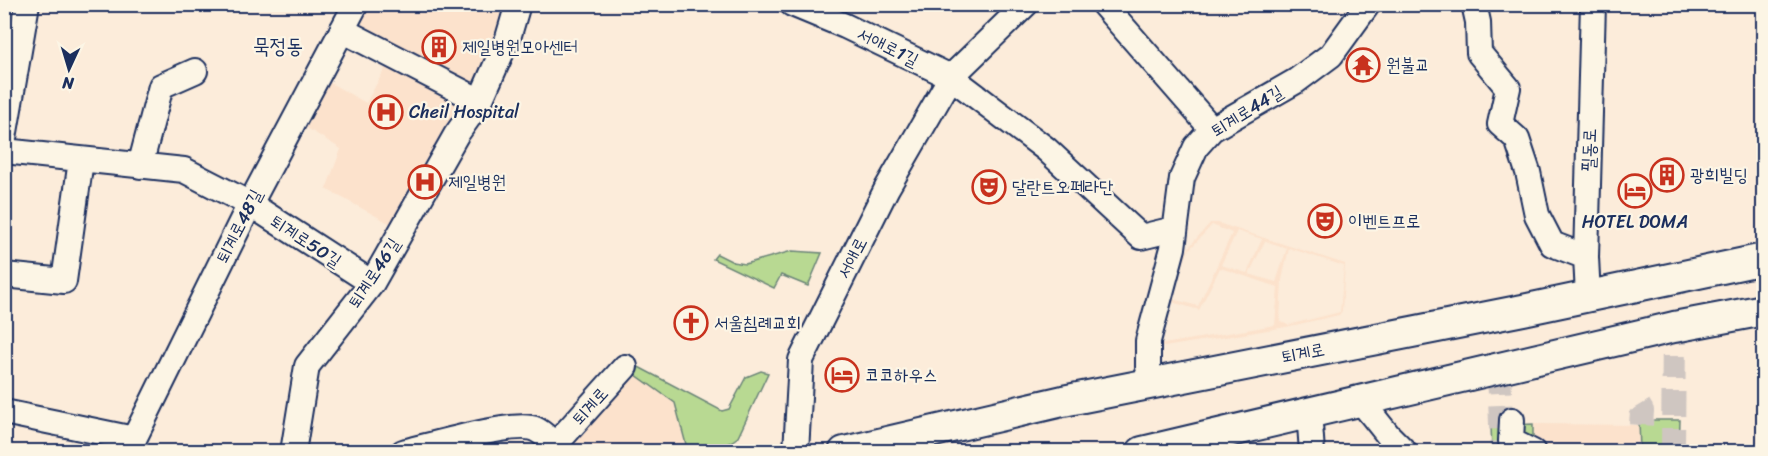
<svg xmlns="http://www.w3.org/2000/svg" width="1768" height="456" viewBox="0 0 1768 456" font-family="Sriracha,'Poor Story',sans-serif">
  <style>
    .built { fill: #fce2cc; fill-rule: evenodd }
    .green { fill: #b8d992; stroke: #6a8478; stroke-width: 1.5 }
    .lines { fill: none; stroke-linecap: round; stroke-linejoin: round }
    .minor-tunnel { stroke: #cfc6c1; stroke-width: 24; stroke-dasharray: 24 12; stroke-linecap: butt }
    .minor-casing { stroke: #1b2f5e; stroke-width: 28 }
    .major-casing { stroke: #1b2f5e; stroke-width: 34 }
    .minor { stroke: #fcf5e5; stroke-width: 24 }
    .major { stroke: #fcf5e5; stroke-width: 30 }
    .labels { text-anchor: middle; stroke-width: 4.5; stroke-linejoin: round; paint-order: stroke }
    .poi-label { font-size: 18px; fill: #1b2f5e; stroke: #fcf5e5; text-anchor: start }
    .street-label { font-size: 18px; fill: #1b2f5e; stroke: #fcf5e5 }
    .quarter-label { font-size: 21px; fill: #1b2f5e; stroke: #fcf5e5 }
  </style>
  <rect width="100%" height="100%" fill="#fcecda"/>
  <filter id="ink" filterUnits="userSpaceOnUse"><feTurbulence type="fractalNoise" baseFrequency=".0167" numOctaves="2"/><feDisplacementMap in="SourceGraphic" scale="12" xChannelSelector="R" yChannelSelector="G"/><feConvolveMatrix kernelMatrix="1 2 1 2 8 2 1 2 1" color-interpolation-filters="sRGB"/></filter>
  <g filter="url(#ink)">
    <!-- built -->
    <path class="built" d="M356,5H516L508,38L398,228L326,189L341,149L294,120L318,76L366,103L392,56L342,30Z
      M1210,223H1218L1345,264L1342,311L1339,315L1286,327L1158,348L1153,341L1172,285L1189,247ZM1212,225L1232,233L1198,306L1169,298L1189,250ZM1237,231L1262,239L1247,273L1221,265ZM1265,241L1287,248L1276,282L1249,274ZM1289,248L1344,266L1340,312L1288,325L1280,321L1282,280ZM1220,268L1278,287L1275,325L1158,345L1155,341L1168,301L1199,310Z
      M625,367L675,403L688,451L559,452Z
      M1533,424L1641,425V451H1533Z"/>
    <!-- green -->
    <path class="green" d="M792,251L822,253L808,286L781,275L774,288L713,259L717,254L733,262L745,264Z
      M629,362L722,411L729,409L746,377L761,371L768,373L738,437C726,447 704,451 688,452L675,403L625,367Z
      M1639,420H1680L1679,451H1640Z
      M1533,424V451H1492L1491,426Z"/>
    <g class="lines">
      <!-- minor-tunnel -->
      <path class="minor-tunnel" d="M1499,369L1502,452
        M1639,406L1642,411L1641,425
        M1673,452L1674,327"/>
      <defs>
        <path id="minor" d="M792,4L845,26L951,77L1046,149L1141,237L1174,229
          M1103,4L1212,129
          M1474,4L1478,22L1479,53L1508,88L1500,124L1517,139L1528,172L1537,215L1552,244L1586,257
          M342,30L480,101
          M4,138L27,4
          M4,151L184,170L250,204L372,283
          M140,166L161,86L195,71
          M4,275L64,281L81,160
          M1588,296L1586,257L1593,4
          M1153,383L1148,367V341L1173,248L1182,178L1196,147L1212,129L1296,81L1331,55L1368,4
          M1360,400L1388,435L1405,452
          M1309,411L1312,452
          M4,412L134,439
          M1512,420L1511,441L1533,452
          M555,445L625,367
          M132,452L134,439L250,204L356,4
          M293,452L307,366L372,283L456,135L480,101L508,38L518,4
          M403,452C428,446 515,420 535,429C544,433 554,444 559,452
          M796,452L801,360L887,188L951,77L1026,4"/>
        <path id="major" d="M844,452L1063,401L1523,310L1764,259
          M1142,452L1674,327L1764,310"/>
      </defs>
      <!-- minor casing -->
      <use href="#minor" class="minor-casing"/>
      <!-- major casing -->
      <use href="#major" class="major-casing"/>
      <!-- minor -->
      <use href="#minor" class="minor"/>
      <!-- major -->
      <use href="#major" class="major"/>
    </g>
  </g>
  <!-- icons -->
  <defs>
    <symbol id="building-ring" viewBox="-11 -11 22 22"><circle r="9.5" fill="#fcf5e5" stroke="#c8321e" stroke-width="1.5"/><path d="M-4-6H4V6H1V3H-1V6H-4ZM-2.5-4.3h1.7v1.8h-1.7ZM.8-4.3h1.7v1.8H.8ZM-2.5-1h1.7V.8h-1.7ZM.8-1h1.7V.8H.8Z" fill="#c8321e"/></symbol>
    <symbol id="temple-ring" viewBox="-11 -11 22 22"><circle r="9.5" fill="#fcf5e5" stroke="#c8321e" stroke-width="1.5"/><path d="M0-6L5-2H3V0L6.5 2.5H4V6H1.5V3h-3V6H-4V2.5H-6.5L-3 0V-2H-5Z" fill="#c8321e"/></symbol>
    <symbol id="hospital-ring" viewBox="-11 -11 22 22"><circle r="9.5" fill="#fcf5e5" stroke="#c8321e" stroke-width="1.5"/><path d="M-5-5h3v3.5h4V-5h3V5h-3V1.5h-4V5h-3Z" fill="#c8321e"/></symbol>
    <symbol id="theatre-ring" viewBox="-11 -11 22 22"><circle r="9.5" fill="#fcf5e5" stroke="#c8321e" stroke-width="1.5"/><path d="M-5-5.5Q0-4 5-5.5V0Q5 5 0 6Q-5 5-5 0ZM-3.3-2.5H-1v1.5H-3.3ZM1-2.5H3.3v1.5H1ZM-2.8 1Q0 5.5 2.8 1Z" fill="#c8321e"/></symbol>
    <symbol id="hotel-ring" viewBox="-11 -11 22 22"><circle r="9.5" fill="#fcf5e5" stroke="#c8321e" stroke-width="1.5"/><path d="M-6-4.5h1.5V1H6V5H4.5V3h-9V5H-6ZM-4 0a1.8 1.8 0 1 1 3.6 0ZM.5 0V-2.5h3Q6-2.5 6 0Z" fill="#c8321e"/></symbol>
    <symbol id="church-ring" viewBox="-11 -11 22 22"><circle r="9.5" fill="#fcf5e5" stroke="#c8321e" stroke-width="1.5"/><path d="M-1.2-6h2.4v3.5h3.3v2.4h-3.3V6h-2.4V-.1h-3.3v-2.4h3.3Z" fill="#c8321e"/></symbol>
  </defs>
  <g fill-rule="evenodd">
    <use href="#building-ring" x="420" y="28" width="38" height="38"/>
    <use href="#temple-ring" x="1344" y="46" width="38" height="38"/>
    <use href="#hospital-ring" x="367" y="93" width="38" height="38"/>
    <use href="#building-ring" x="1648" y="156" width="38" height="38"/>
    <use href="#hospital-ring" x="406" y="163" width="38" height="38"/>
    <use href="#theatre-ring" x="970" y="168" width="38" height="38"/>
    <use href="#hotel-ring" x="1616" y="172" width="38" height="38"/>
    <use href="#theatre-ring" x="1306" y="202" width="38" height="38"/>
    <use href="#church-ring" x="672" y="304" width="38" height="38"/>
    <use href="#hotel-ring" x="823" y="356" width="38" height="38"/>
  </g>
  <g class="labels">
    <!-- poi labels -->
    <g class="poi-label">
      <text x="462" y="53">제일병원모아센터</text>
      <text x="1386" y="71">원불교</text>
      <text x="409" y="118">Cheil Hospital</text>
      <text x="1690" y="181">광희빌딩</text>
      <text x="448" y="188">제일병원</text>
      <text x="1012" y="193">달란트오페라단</text>
      <text x="1348" y="227">이벤트프로</text>
      <text x="1635" y="228" text-anchor="middle">HOTEL DOMA</text>
      <text x="714" y="329">서울침례교회</text>
      <text x="865" y="381">코코하우스</text>
    </g>
    <!-- street labels -->
    <g class="street-label">
      <text transform="translate(888 47) rotate(26)" y="6">서애로1길</text>
      <text transform="translate(1247 111) rotate(-32)" y="6">퇴계로44길</text>
      <text transform="translate(1589 150) rotate(-88)" y="6">필동로</text>
      <text transform="translate(239 226) rotate(-63)" y="6">퇴계로48길</text>
      <text transform="translate(306 241) rotate(33)" y="6">퇴계로50길</text>
      <text transform="translate(852 258) rotate(-63)" y="6">서애로</text>
      <text transform="translate(374 273) rotate(-57)" y="6">퇴계로46길</text>
      <text transform="translate(1303 353) rotate(-11)" y="6">퇴계로</text>
      <text transform="translate(590 406) rotate(-48)" y="6">퇴계로</text>
    </g>
    <!-- quarter labels -->
    <g class="quarter-label">
      <text x="278" y="53">묵정동</text>
    </g>
  </g>
  <!-- margin -->
  <rect width="1768" height="456" fill="none" stroke="#fcf5e5" stroke-width="24"/>
  <rect x="12" y="12" width="1744" height="432" fill="none" stroke="#1b2f5e" stroke-width="2" filter="url(#ink)"/>
  <!-- north arrow -->
  <g transform="translate(69 69) rotate(184)" stroke="#fcf5e5" stroke-width="4.5" paint-order="stroke">
  <path d="M0-4.5L10 22L0 15L-10 22Z" fill="#1b2f5e"/>
  <text y="-9" font-size="16" font-weight="bold" text-anchor="middle" fill="#1b2f5e">N</text>
  </g>
</svg>
